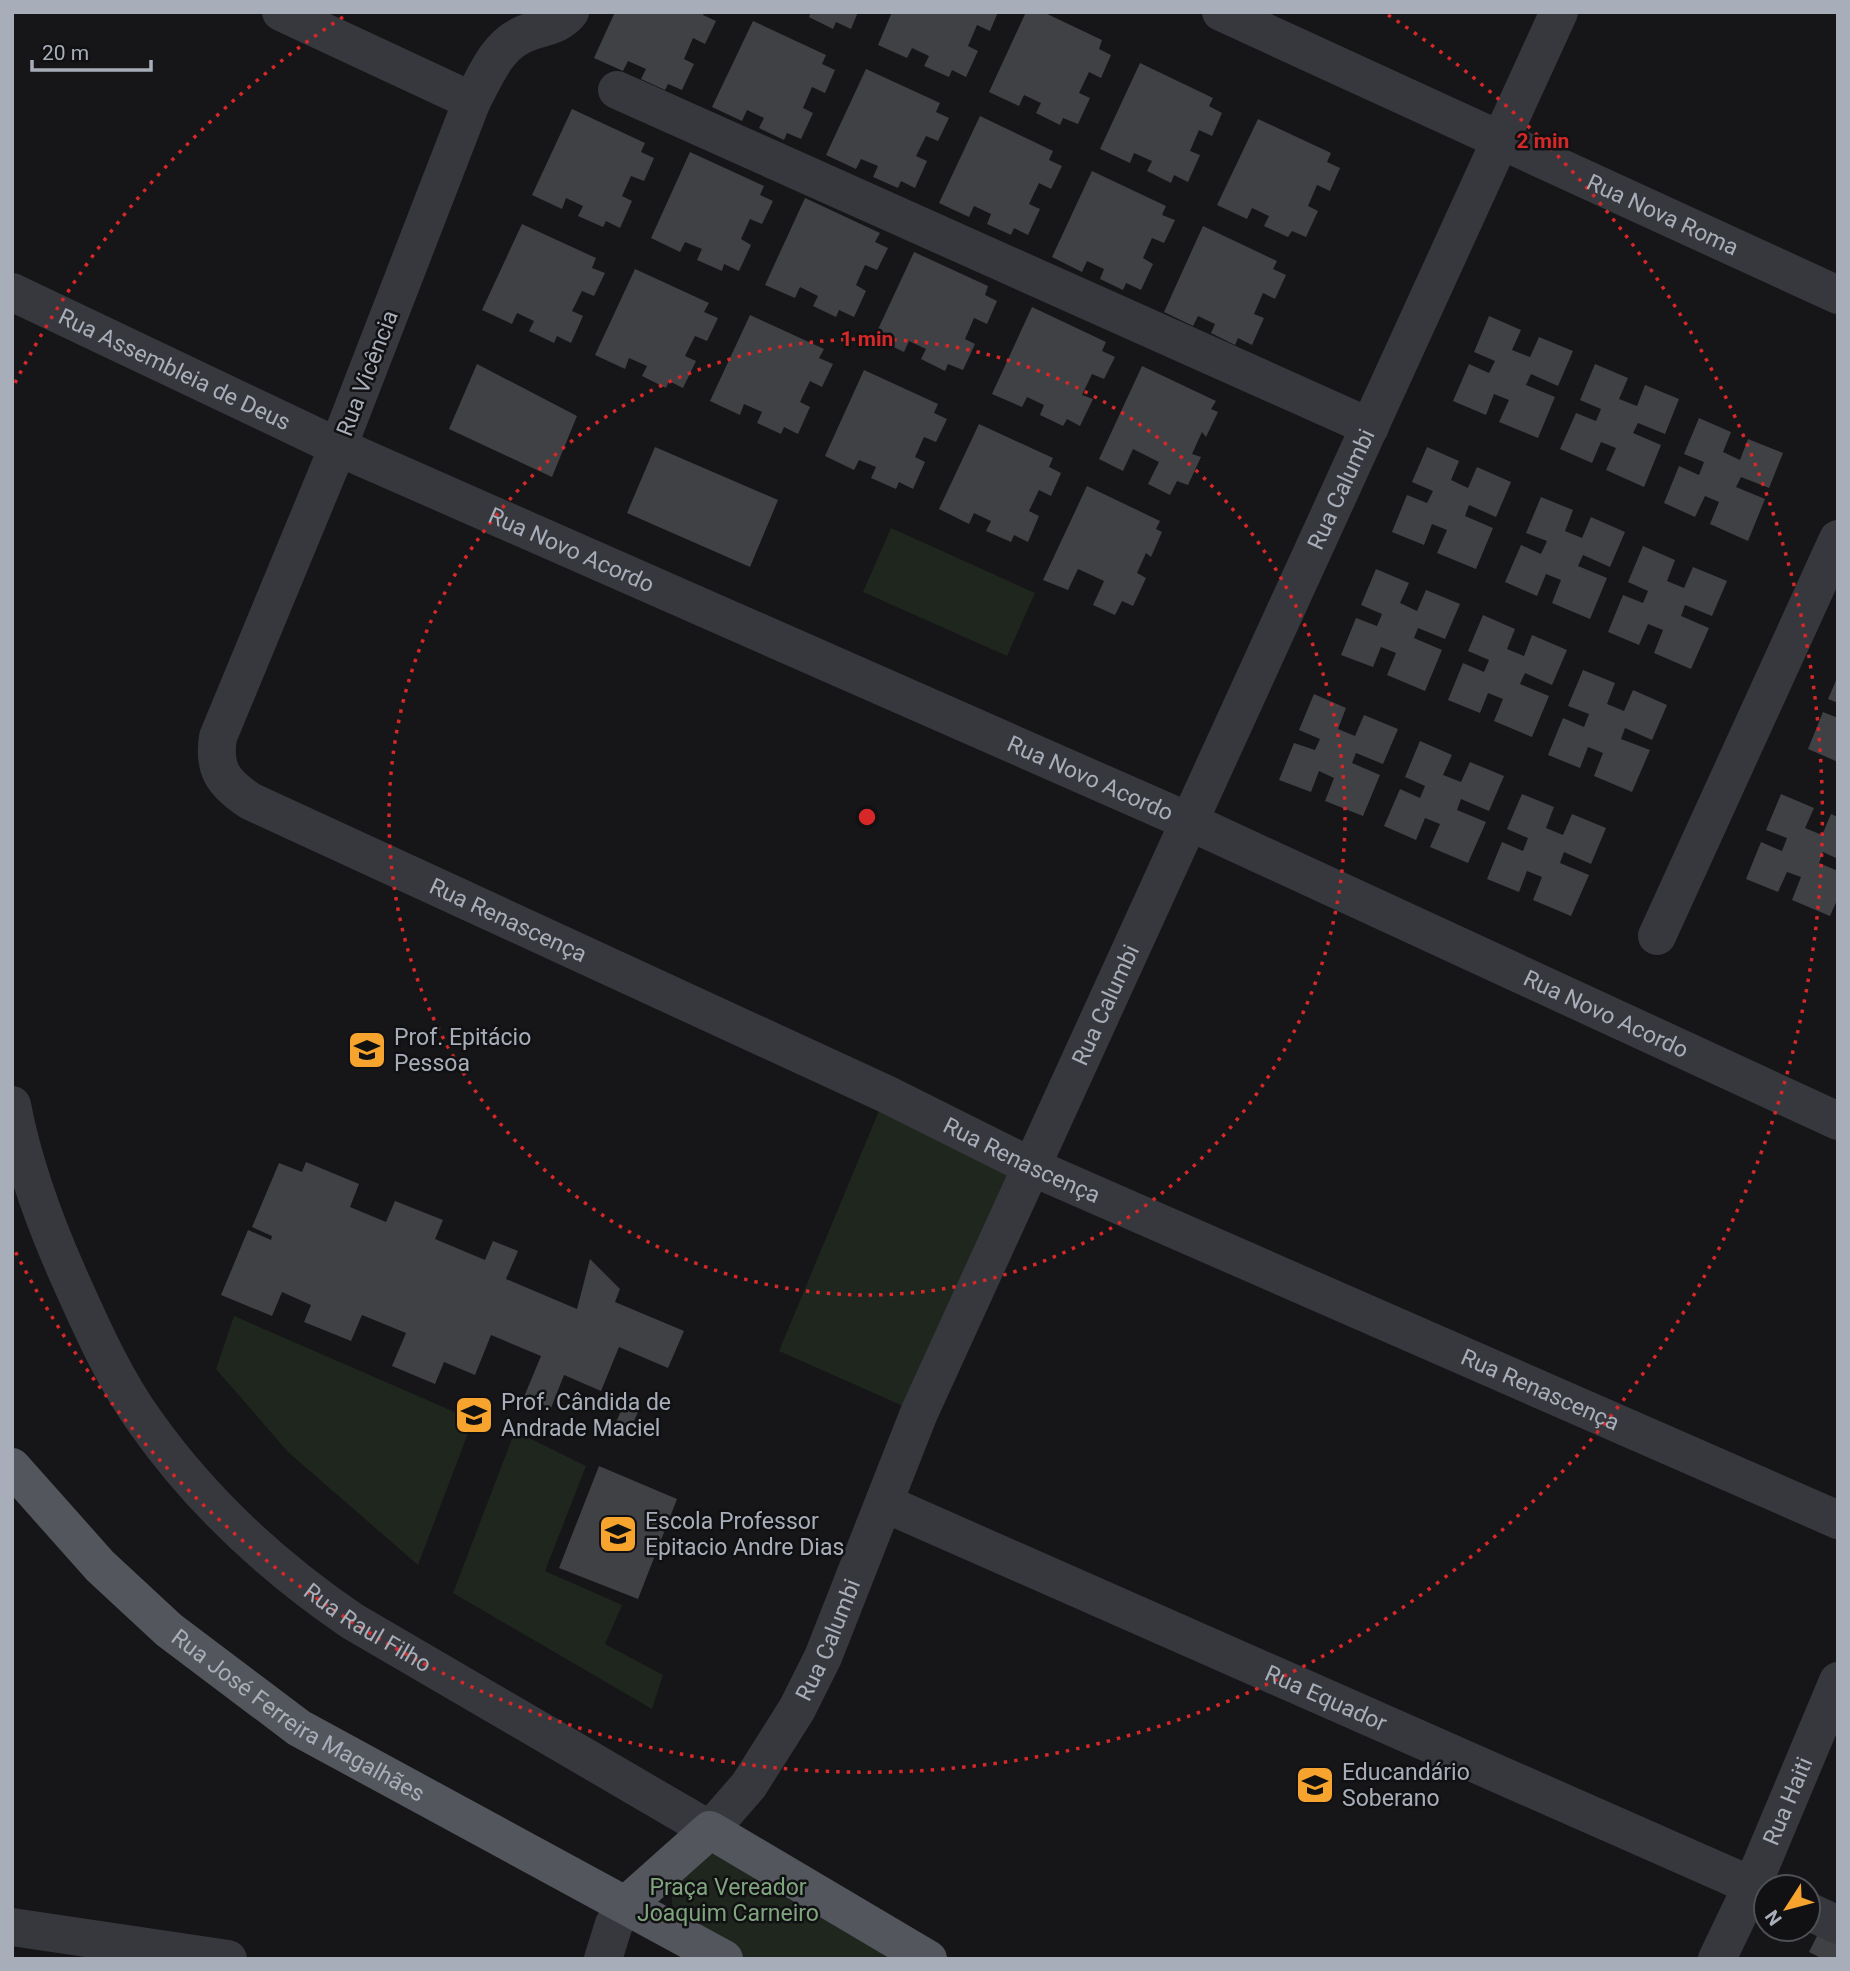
<svg xmlns="http://www.w3.org/2000/svg" width="1850" height="1971" viewBox="0 0 1850 1971" font-family="Roboto,sans-serif">
  <style>
    .green { fill: #1e261e }
    .building { fill: #404145 }
    .lines { fill: none; stroke-linecap: round; stroke-linejoin: round }
    .minor { stroke: #37383d; stroke-width: 38 }
    .major { stroke: #53565c; stroke-width: 38 }
    .ring { fill: none; stroke: #d62828; stroke-width: 3.5; stroke-dasharray: 3.5 7 }
    .labels { text-anchor: middle; stroke-width: 5; stroke-linejoin: round; paint-order: stroke }
    .street-label { font-size: 23px; fill: #a8aeb9; stroke: #111113 }
    .poi-label { font-size: 23px; fill: #a8aeb9; stroke: #111113; text-anchor: start }
    .park-label { font-size: 23px; fill: #7fa47e; stroke: #111113 }
    .centre { fill: #d62828; stroke: #111113; stroke-width: 3.5 }
    .ring-label { font-size: 21px; text-anchor: middle; font-weight: bold; fill: #d62828; stroke: #111113; stroke-width: 5; stroke-linejoin: round; paint-order: stroke }
  </style>
  <rect width="100%" height="100%" fill="#161618"/>
  <!-- green -->
  <path class="green" d="M891,528L1035,593L1007,656L863,592Z
    M886,1094L1032,1167L919,1413L779,1351Z
    M234,1316L473,1420L418,1565L288,1452L216,1369Z
    M515,1431L586,1466L545,1571L622,1605L605,1644L663,1675L652,1709L453,1593Z
    M725,1839L927,1959H729L673,1927L671,1869Z"/>
  <!-- building -->
  <path class="building" d="M615,12H705L703,15L716,21L705,44L693,38L684,59L694,64L682,90L668,84L665,90L641,79L646,69L628,61L623,71L594,58Z
    M811,12H858L851,29L836,22L833,29L809,17Z
    M892,12H998L990,31L977,25L968,46L978,51L966,77L952,70L949,77L924,66L929,56L912,48L907,58L878,45Z
    M1026,12H1043L1102,40L1099,49L1111,55L1101,78L1089,72L1079,93L1090,98L1078,124L1063,118L1060,125L1036,113L1041,103L1024,95L1019,106L989,92Z
    M753,21L826,55L822,64L835,70L825,93L812,87L803,108L813,113L801,139L787,133L784,140L759,128L764,118L747,110L742,121L712,107Z
    M1140,63L1213,98L1209,106L1222,113L1212,136L1199,130L1190,151L1200,155L1188,182L1174,175L1171,183L1147,171L1152,161L1134,153L1130,163L1100,149Z
    M866,69L940,103L936,112L949,118L938,141L926,136L916,156L927,161L915,188L901,181L898,188L873,177L878,166L861,159L856,169L826,155Z
    M572,109L645,143L641,152L654,158L644,181L631,176L622,196L632,201L620,228L606,221L603,227L578,216L583,206L566,198L562,209L532,195Z
    M980,116L1053,151L1049,160L1062,166L1051,189L1039,183L1029,204L1040,209L1028,235L1014,228L1011,235L987,224L991,214L974,206L969,217L939,203Z
    M1258,119L1331,153L1327,162L1340,168L1330,191L1317,185L1308,206L1318,211L1306,237L1292,231L1288,237L1264,226L1269,216L1252,208L1247,219L1217,205Z
    M690,152L764,186L760,195L773,201L762,224L750,219L741,239L751,245L739,271L724,264L722,271L697,260L702,249L685,242L680,252L651,238Z
    M1092,171L1166,206L1162,215L1175,220L1164,243L1152,238L1143,258L1153,264L1141,290L1126,283L1123,290L1100,279L1104,269L1087,261L1082,272L1052,257Z
    M805,198L880,233L875,242L888,248L877,270L865,265L856,285L866,291L854,317L839,310L836,317L813,306L818,296L800,287L795,298L765,285Z
    M522,224L596,258L592,268L605,273L594,296L582,291L572,311L583,316L571,343L557,336L554,343L529,331L534,321L517,313L512,324L482,310Z
    M1203,226L1277,261L1273,269L1286,275L1275,299L1263,293L1254,314L1264,318L1252,345L1238,338L1235,345L1211,333L1215,324L1198,316L1193,326L1164,312Z
    M914,252L988,286L985,295L997,301L987,324L974,318L965,339L975,344L963,370L948,364L945,371L921,359L926,349L909,341L904,352L874,338Z
    M635,269L709,303L704,312L718,318L707,341L695,336L685,356L696,361L683,388L669,381L666,388L642,376L647,366L629,358L625,369L595,355Z
    M1032,307L1106,342L1102,351L1115,357L1104,379L1092,374L1082,395L1093,399L1080,426L1067,419L1063,426L1040,415L1044,405L1027,397L1022,407L992,394Z
    M750,315L824,349L819,358L833,364L822,387L810,381L800,402L810,407L798,434L784,427L781,434L757,423L762,412L744,404L740,415L710,401Z
    M1489,316L1521,330L1512,350L1530,357L1539,337L1573,351L1558,386L1531,374L1526,385L1555,397L1538,438L1499,422L1509,400L1494,394L1486,415L1453,401L1469,364L1489,373L1495,361L1474,352Z
    M477,364L577,416L552,477L449,429Z
    M1595,364L1628,378L1619,399L1637,406L1645,385L1679,399L1665,434L1638,423L1633,433L1661,445L1644,487L1606,470L1616,448L1601,442L1592,463L1560,449L1576,413L1596,421L1601,409L1580,400Z
    M1142,366L1216,401L1211,409L1218,412L1206,437L1202,432L1192,454L1201,457L1188,485L1177,481L1170,495L1148,484L1159,462L1133,449L1123,471L1099,459Z
    M864,370L938,404L934,413L947,419L936,442L924,437L915,457L925,462L913,489L899,482L896,489L871,478L876,467L859,460L854,470L825,456Z
    M1699,418L1731,432L1723,452L1740,460L1748,439L1783,453L1769,488L1741,477L1736,487L1765,499L1748,541L1710,524L1719,502L1705,496L1695,517L1664,503L1679,466L1699,475L1704,462L1684,454Z
    M979,424L1053,458L1049,467L1061,473L1051,496L1039,490L1029,511L1039,516L1028,542L1014,535L1011,542L986,531L991,521L974,513L969,524L939,509Z
    M655,447L778,500L750,567L627,513Z
    M1427,447L1459,461L1451,480L1468,488L1477,467L1511,482L1496,517L1469,505L1465,516L1493,528L1476,569L1437,553L1447,530L1432,524L1424,545L1392,532L1407,495L1427,503L1433,491L1412,482Z
    M1087,486L1160,521L1156,529L1162,532L1151,557L1146,553L1137,573L1146,578L1133,606L1122,601L1115,615L1093,605L1104,581L1078,569L1068,590L1043,580Z
    M1541,497L1573,510L1565,531L1582,538L1591,517L1625,532L1610,567L1583,555L1578,566L1607,578L1590,619L1552,603L1561,580L1546,574L1537,596L1505,582L1521,545L1541,554L1547,541L1526,533Z
    M1643,546L1675,560L1667,581L1684,588L1693,567L1727,581L1712,616L1685,605L1681,616L1709,628L1691,669L1654,653L1663,630L1648,624L1639,645L1608,632L1623,595L1643,603L1648,591L1628,582Z
    M1376,569L1409,583L1400,603L1417,611L1426,590L1460,604L1445,639L1418,628L1414,638L1442,650L1425,691L1387,675L1396,653L1381,647L1373,667L1341,655L1356,618L1377,626L1382,614L1361,605Z
    M1483,615L1515,629L1507,649L1524,656L1532,635L1567,650L1552,685L1525,673L1520,684L1549,696L1532,737L1494,721L1503,699L1488,693L1480,713L1448,700L1463,663L1484,672L1489,660L1468,651Z
    M1583,670L1615,683L1607,704L1624,711L1633,690L1667,705L1652,740L1625,728L1621,739L1650,750L1632,792L1594,776L1603,753L1588,747L1580,768L1548,755L1563,718L1584,727L1589,714L1568,706Z
    M1838,676V703L1828,699Z
    M1314,694L1346,708L1338,729L1355,736L1364,715L1398,729L1383,764L1356,753L1352,763L1380,775L1363,816L1325,801L1334,778L1319,771L1311,792L1279,780L1294,743L1315,750L1320,739L1299,730Z
    M1823,712L1838,718V762L1808,749Z
    M1420,741L1452,755L1443,775L1461,782L1470,762L1504,776L1489,811L1461,799L1457,810L1486,822L1468,863L1430,847L1440,824L1425,818L1416,840L1384,826L1400,789L1420,798L1425,786L1405,777Z
    M1522,794L1554,807L1546,828L1563,835L1572,814L1606,828L1591,864L1564,852L1560,863L1589,875L1571,916L1533,900L1542,877L1527,871L1519,892L1487,879L1502,842L1523,851L1528,838L1507,829Z
    M1781,794L1814,808L1805,828L1822,835L1831,814L1838,817V859L1823,852L1819,863L1838,871V898L1830,916L1792,900L1801,877L1787,872L1778,892L1746,879L1761,842L1782,851L1787,838L1766,830Z
    M306,1162L359,1184L350,1207L386,1222L395,1201L443,1220L435,1239L485,1260L493,1241L518,1251L506,1279L577,1309L590,1259L620,1289L615,1302L684,1331L668,1368L619,1347L601,1391L564,1375L551,1408L524,1397L541,1356L491,1335L475,1375L444,1362L435,1384L392,1366L406,1333L362,1315L351,1341L304,1322L311,1305L282,1292L272,1316L221,1295L248,1230L271,1240L272,1236L252,1227L279,1163L302,1172Z
    M625,1401L640,1407L629,1433L614,1427Z
    M599,1466L677,1499L638,1599L559,1568Z
    M1821,1928L1838,1936V1959H1823L1809,1952Z"/>
  <g class="lines">
    <!-- minor -->
    <g class="minor">
      <path d="M281,12L472,101"/>
      <path id="s1" d="M570,12C556,29 540,26 522,35C496,47 485,77 472,101L338,447L218,737C213,769 223,783 250,801L886,1094L1032,1167L1838,1520"/>
      <path id="s2" d="M1221,12L1838,295"/>
      <path d="M617,90L1370,427"/>
      <path id="s3" d="M12,292L338,447L1190,822L1838,1121"/>
      <path d="M1657,936L1838,539"/>
      <path id="s4" d="M12,1105C23,1163 45,1223 69,1277C91,1326 114,1379 146,1423C202,1502 273,1567 352,1621L710,1830L749,1785L797,1709L823,1657L919,1413L1559,12"/>
      <path id="s5" d="M886,1504L1766,1892"/>
      <path d="M1808,1911L1838,1925"/>
      <path d="M12,1927L228,1959"/>
      <path d="M603,1959L614,1924L627,1904"/>
      <path id="s6" d="M1717,1959L1752,1886L1838,1681"/>
    </g>
    <!-- major -->
    <g class="major">
      <path id="s7" d="M12,1467L100,1566L169,1630L299,1728L724,1959"/>
      <path d="M627,1904L710,1830L928,1959"/>
    </g>
  </g>
  <!-- distance rings -->
  <g class="ring">
    <circle cx="867" cy="817" r="478"/>
    <path d="M15 383A956 956 0 0 1 346 15M1388 15A956 956 0 1 1 15 1251"/>
  </g>
  <!-- icons -->
  <defs>
    <symbol id="school-square" viewBox="-11 -11 22 22"><rect x="-9" y="-9" width="18" height="18" rx="4" fill="#f7a42f" stroke="#111113"/><path d="M0-5L7-2L0 1L-7-2ZM-4 1L0 2.5L4 1V4Q0 6-4 4Z" fill="#111"/></symbol>
  </defs>
  <g fill-rule="evenodd">
    <use href="#school-square" x="345" y="1028" width="44" height="44"/>
    <use href="#school-square" x="452" y="1393" width="44" height="44"/>
    <use href="#school-square" x="596" y="1512" width="44" height="44"/>
    <use href="#school-square" x="1293" y="1763" width="44" height="44"/>
  </g>
  <g class="labels">
    <!-- street labels -->
    <g class="street-label">
      <text dy="8" stroke="none"><textPath href="#s2" startOffset="486">Rua Nova Roma</textPath></text>
      <text dy="8" stroke="none"><textPath href="#s3" startOffset="180">Rua Assembleia de Deus</textPath></text>
      <text transform="translate(367 373) rotate(-69)" y="8">Rua Vicência</text>
      <text dy="8" stroke="none"><textPath href="#s4" startOffset="2534">Rua Calumbi</textPath></text>
      <text dy="8" stroke="none"><textPath href="#s3" startOffset="616">Rua Novo Acordo</textPath></text>
      <text dy="8" stroke="none"><textPath href="#s3" startOffset="1183">Rua Novo Acordo</textPath></text>
      <text dy="8" stroke="none"><textPath href="#s1" startOffset="1185">Rua Renascença</textPath></text>
      <text dy="8" stroke="none"><textPath href="#s4" startOffset="1967">Rua Calumbi</textPath></text>
      <text dy="8" stroke="none"><textPath href="#s3" startOffset="1750">Rua Novo Acordo</textPath></text>
      <text dy="8" stroke="none"><textPath href="#s1" startOffset="1752">Rua Renascença</textPath></text>
      <text dy="8" stroke="none"><textPath href="#s1" startOffset="2319">Rua Renascença</textPath></text>
      <text dy="8" stroke="none"><textPath href="#s4" startOffset="651">Rua Raul Filho</textPath></text>
      <text dy="8" stroke="none"><textPath href="#s4" startOffset="1274">Rua Calumbi</textPath></text>
      <text dy="8" stroke="none"><textPath href="#s5" startOffset="481">Rua Equador</textPath></text>
      <text dy="8" stroke="none"><textPath href="#s7" startOffset="382">Rua José Ferreira Magalhães</textPath></text>
      <text dy="8" stroke="none"><textPath href="#s6" startOffset="173">Rua Haiti</textPath></text>
    </g>
    <!-- poi labels -->
    <g class="poi-label">
      <text x="394" y="1045">Prof. Epitácio<tspan x="394" dy="26">Pessoa</tspan></text>
      <text x="501" y="1410">Prof. Cândida de<tspan x="501" dy="26">Andrade Maciel</tspan></text>
      <text x="645" y="1529">Escola Professor<tspan x="645" dy="26">Epitacio Andre Dias</tspan></text>
      <text x="1342" y="1780">Educandário<tspan x="1342" dy="26">Soberano</tspan></text>
    </g>
    <!-- park labels -->
    <g class="park-label">
      <text x="728" y="1895">Praça Vereador<tspan x="728" dy="26">Joaquim Carneiro</tspan></text>
    </g>
  </g>
  <circle cx="867" cy="817" r="10" class="centre"/>
  <g class="ring-label">
    <text x="1543" y="148">2 min</text>
    <text x="867" y="346">1 min</text>
  </g>
  <!-- border -->
  <rect width="1850" height="1971" fill="none" stroke="#a8aeb9" stroke-width="28"/>
  <!-- north arrow -->
  <g transform="translate(1787 1908) rotate(234)"><circle r="33" fill="#111113" stroke="#4d5055" stroke-width="2"/>
  <path d="M0-5L12 26L0 18L-12 26Z" fill="#f7a42f"/>
  <text y="-10" font-size="19" font-weight="bold" text-anchor="middle" fill="#a8aeb9">N</text>
  </g>
  <!-- scale -->
  <path d="M32 60v10h119v-10" fill="none" stroke="#a8aeb9" stroke-width="3.5"/>
  <text x="42" y="60" font-size="21" fill="#a8aeb9" stroke="#111113" stroke-width="5" paint-order="stroke">20 m</text>
</svg>
